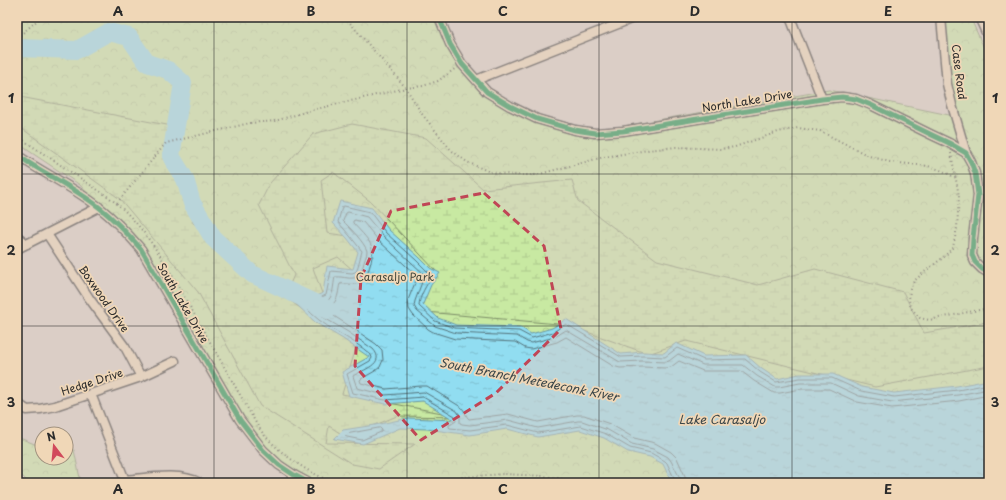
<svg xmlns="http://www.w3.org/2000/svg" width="1006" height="500" viewBox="0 0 1006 500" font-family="'Playpen Sans',sans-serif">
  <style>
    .forest { fill: url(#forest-crowns); stroke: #7a8a66 }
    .wetland { fill: url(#wetland-marsh); stroke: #7a8a66 }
    .water { fill: url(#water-ripples); stroke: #6896a2 }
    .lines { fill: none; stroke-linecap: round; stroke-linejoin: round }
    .shore { stroke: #54727a; stroke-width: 1 }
    .river { stroke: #91ddf1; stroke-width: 18 }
    .minor-casing { stroke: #2b2b2b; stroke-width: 11 }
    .path { stroke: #2b2b2b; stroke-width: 2; stroke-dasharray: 1 3; stroke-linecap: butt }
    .minor { stroke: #f0d7b7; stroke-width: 8 }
    .cycleway-casing { stroke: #f0d7b7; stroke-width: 8 }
    .cycleway { stroke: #00873e; stroke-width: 5 }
    .marked { fill: none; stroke: #c04656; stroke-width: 3; stroke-dasharray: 8 5; stroke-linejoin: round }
    .grid { fill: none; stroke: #2b2b2b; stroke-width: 1; stroke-opacity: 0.55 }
    .labels { text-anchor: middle; stroke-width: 3.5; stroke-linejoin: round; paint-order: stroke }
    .street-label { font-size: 11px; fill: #2b2b2b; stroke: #f0d7b7 }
    .park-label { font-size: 11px; fill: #43483d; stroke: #f0d7b7 }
    .water-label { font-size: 12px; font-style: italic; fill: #3a4649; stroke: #f0d7b7 }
    .neatline { fill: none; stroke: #2b2b2b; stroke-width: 1.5 }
    .grid-label { font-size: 13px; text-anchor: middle; font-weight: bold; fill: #2b2b2b }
  </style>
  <defs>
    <pattern id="forest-crowns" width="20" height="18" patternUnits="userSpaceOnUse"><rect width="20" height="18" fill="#c8e9a2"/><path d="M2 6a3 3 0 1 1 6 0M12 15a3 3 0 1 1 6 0" fill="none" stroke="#acc88c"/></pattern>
    <pattern id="wetland-marsh" width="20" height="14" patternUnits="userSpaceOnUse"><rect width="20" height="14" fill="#c8e9a2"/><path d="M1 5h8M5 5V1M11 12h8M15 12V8" fill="none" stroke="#acc88c"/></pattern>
    <pattern id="water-ripples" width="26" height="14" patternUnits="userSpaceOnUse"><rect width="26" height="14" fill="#91ddf1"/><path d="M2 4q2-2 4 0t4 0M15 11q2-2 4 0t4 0" fill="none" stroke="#7dbecf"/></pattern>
  </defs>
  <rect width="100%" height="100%" fill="#dbcec6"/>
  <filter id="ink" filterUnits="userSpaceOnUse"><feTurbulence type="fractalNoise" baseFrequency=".025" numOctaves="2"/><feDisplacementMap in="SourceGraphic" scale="8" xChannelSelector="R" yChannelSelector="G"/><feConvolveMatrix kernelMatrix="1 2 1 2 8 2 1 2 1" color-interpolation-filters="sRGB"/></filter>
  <g filter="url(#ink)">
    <!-- forest -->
    <path class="forest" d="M17,17H441L453,49L476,80L517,110L595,131L829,90L954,116L937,17H970L989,59V322L982,323H989V483H309L279,465L240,420L144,255L99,207L80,185L17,143Z
      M17,437L42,447V458H66V449L74,450L81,483H29L17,471Z"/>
    <!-- wetland -->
    <path class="wetland" d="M17,78L20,97L172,126L193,223L267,283L287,291L294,275L259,205L270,183L313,134L352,124L426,138L483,189L572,180L578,201L657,260L758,285L815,269L903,292L924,333L989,322V366L875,387L686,341L648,354L568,325L415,311L436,271L371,202L333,172L321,180L327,233L355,237L391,255L354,271L338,257L313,268L324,299L289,300L356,348L342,394L463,417L397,416L346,437L329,426L326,443L415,444L379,469L352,464L260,406L198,292L120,199L17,125Z"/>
    <!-- water -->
    <path class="water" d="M340,201L372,208L389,230L419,257L430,268L440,273L431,285L423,304L438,318L456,325L520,327L531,334L552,328L566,319L621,354L643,352L664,353L676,343L704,356L746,355L762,369L777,379L799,374H833L862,387L894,393L957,386L989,380V483H672L663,464L650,457L628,452L604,438L580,430L538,437L507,429L470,435L427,429L400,428L363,444L334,439L343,430L375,425L409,418L454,420L423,401L385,404L349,396L342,372L369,357L343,339L316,323L296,304L323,293L327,266L353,269L358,252L347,238L333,223Z"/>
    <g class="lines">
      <!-- shore -->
      <path class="shore" d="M380,428L382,430L381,432L362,440L347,437L345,436L347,434Z
        M675,483V480L667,463L665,461L651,453L630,448L606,434L581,426L538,433L507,425L470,430L450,428L449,427V425L453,423L456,421L455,416L423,397L385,400L353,393L347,374L370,361L372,358L371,355C352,337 320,327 305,306L306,304L326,295L331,271L352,273L355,272L357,270L362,251L350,236L338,222L342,207L344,206L370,212L386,233L416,260L427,271L433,274V276C427,283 419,297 419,306L435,321L455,328L519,331L532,338L553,332L566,324L621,357L643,356L665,357L677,348L704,360L745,359L760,372L776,382L800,378H832L861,391L894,397L958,390L989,384
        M680,483V478L671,461L668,457L653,449L632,444L608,430L582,421H578L538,428L508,420L470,425L462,424L460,423V416L457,411L424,392L385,395L357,388L353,376C362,370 387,364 373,349L348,332L321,316L314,308C317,305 321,304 326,302C334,297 333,285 335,277C341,276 348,279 354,278C360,277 361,271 363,266C364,261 367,256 367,251C365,243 349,227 343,221L346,213L348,212L367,217L383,236L425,275V277L422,282L415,301L414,306L417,311L435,326L456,333L517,336L527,342L531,343L555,337L566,330L620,362L643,361L666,362L669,361L678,354L703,365H743L757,376L775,387H779L800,383H831L859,396L892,402L958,395L989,389
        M686,483L685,476L677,458L671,452L655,443L634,438L610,424L584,415H577L538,422L508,414L469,419C466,417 465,410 461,407L427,386H421L386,389L361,383L360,380L361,379L375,371L380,367L383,360L382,350L376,344L351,327L326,311L325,310C327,307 331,306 333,304C339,298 338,290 340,284C345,283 351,285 356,284C359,283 362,281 364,279C369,272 375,253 371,245C367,237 359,230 353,223V221L355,220L363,222L379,241L417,276V278L408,300L409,309L413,315L428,329L433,332L455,339L515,342L525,348L531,349L557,342L566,337L613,366L620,368L643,367L665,368L671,367L679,361L703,371H741L754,381L774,393H780L801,389H829L857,402L892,408L959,401L989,395"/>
      <!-- river -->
      <path class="river" d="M17,48L77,50L109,32L129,37L147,63L168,70L183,83L171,156L185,179L192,203L213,238L252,274L325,308L328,310"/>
      <defs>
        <path id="minor" d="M439,17L450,44L462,64L487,92L510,106L537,119L575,130L595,133L623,131L822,99L842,97L856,99L871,105L932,135L949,143L966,153L971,162L975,173L978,195L973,238L972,255L975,262L982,269L989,273
          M790,17L822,99
          M941,17L947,84L952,105L966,153
          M979,17L989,39
          M476,80L636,17
          M17,155C44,174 74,187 100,208C115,220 128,234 141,249L240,420L263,450L279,465L294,475L309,483
          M47,234L89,298L125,347L141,377
          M17,236L27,244
          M17,249L99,207
          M91,394L126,483
          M17,401L20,405L27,410L40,409L55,406L141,377L175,361
          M125,480C148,478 180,472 200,483
          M291,483L294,475"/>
      </defs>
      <!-- minor casing -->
      <use href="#minor" class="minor-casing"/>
      <!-- path -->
      <path class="path" d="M345,17L406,88L422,114L451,150L467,162L490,172L514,175H536L604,157L648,150L676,147L721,149L735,147L778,132L798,128L820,131L869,156L890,162L928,166L943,171L956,178
        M17,38L41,17
        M17,136L107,196C147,225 169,271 193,312C214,349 235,386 256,423C259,428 263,434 267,438C286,458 309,473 335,483
        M951,153L959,196L957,228L953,247L944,257L928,269L914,281L910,289L909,300L911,308L920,318L929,320L989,308
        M117,203L166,143L250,123L275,121L308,111L406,88L423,86L438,81L456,68
        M426,483L463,477L504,474L543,476L558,478L579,483"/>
      <!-- minor -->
      <use href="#minor" class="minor"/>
      <defs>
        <path id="cycleway" d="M439,17L450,44L462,64L487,92L510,106L537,119L575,130L595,133L623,131L822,99L842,97L856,99L871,105L932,135L949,143L966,153L971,162L975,173L978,195L973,238L972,255L975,262L982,269L989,273
          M17,155C44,174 74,187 100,208C115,220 128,234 141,249L240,420L263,450L279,465L294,475L309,483"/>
      </defs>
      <!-- cycleway casing -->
      <use href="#cycleway" class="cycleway-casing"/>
      <!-- cycleway -->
      <use href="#cycleway" class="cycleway"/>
    </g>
  </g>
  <!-- marked area -->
  <path d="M0 0H1006V500H0ZM484,193L544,246L561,329L496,393L421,440L355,366L361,278L391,211Z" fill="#dbcec6" fill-opacity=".55" fill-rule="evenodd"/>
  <path class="marked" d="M484,193L544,246L561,329L496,393L421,440L355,366L361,278L391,211Z"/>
  <!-- grid -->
  <path class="grid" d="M214,17V483M407,17V483M599,17V483M792,17V483M17,174H989M17,326H989"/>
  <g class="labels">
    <!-- street labels -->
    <g class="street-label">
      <text transform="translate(959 72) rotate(83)" y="4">Case Road</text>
      <text transform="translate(747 101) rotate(-9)" y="4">North Lake Drive</text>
      <text transform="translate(104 299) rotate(55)" y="4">Boxwood Drive</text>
      <text transform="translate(183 303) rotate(60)" y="4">South Lake Drive</text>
      <text transform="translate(92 382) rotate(-18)" y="4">Hedge Drive</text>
    </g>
    <!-- park labels -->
    <g class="park-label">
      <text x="395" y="281">Carasaljo Park</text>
    </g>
    <!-- water labels -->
    <g class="water-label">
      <text transform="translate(529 380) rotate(11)" y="4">South Branch Metedeconk River</text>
      <text x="722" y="424">Lake Carasaljo</text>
    </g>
  </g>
  <!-- margin -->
  <rect width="1006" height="500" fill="none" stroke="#f0d7b7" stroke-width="44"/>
  <!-- north arrow -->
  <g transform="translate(54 446) rotate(344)"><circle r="19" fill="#f0d7b7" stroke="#a1927f"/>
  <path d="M0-3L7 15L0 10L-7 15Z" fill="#d1495b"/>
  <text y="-6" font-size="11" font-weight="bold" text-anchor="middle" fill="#2b2b2b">N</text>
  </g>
  <rect x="22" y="22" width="962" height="456" class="neatline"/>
  <g class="grid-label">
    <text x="118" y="16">A</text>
    <text x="311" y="16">B</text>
    <text x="503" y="16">C</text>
    <text x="695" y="16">D</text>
    <text x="888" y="16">E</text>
    <text x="11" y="103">1</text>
    <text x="995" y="103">1</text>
    <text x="11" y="255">2</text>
    <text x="995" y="255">2</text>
    <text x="11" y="407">3</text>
    <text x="995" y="407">3</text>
    <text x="118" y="494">A</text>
    <text x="311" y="494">B</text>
    <text x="503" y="494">C</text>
    <text x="695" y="494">D</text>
    <text x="888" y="494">E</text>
  </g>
</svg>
